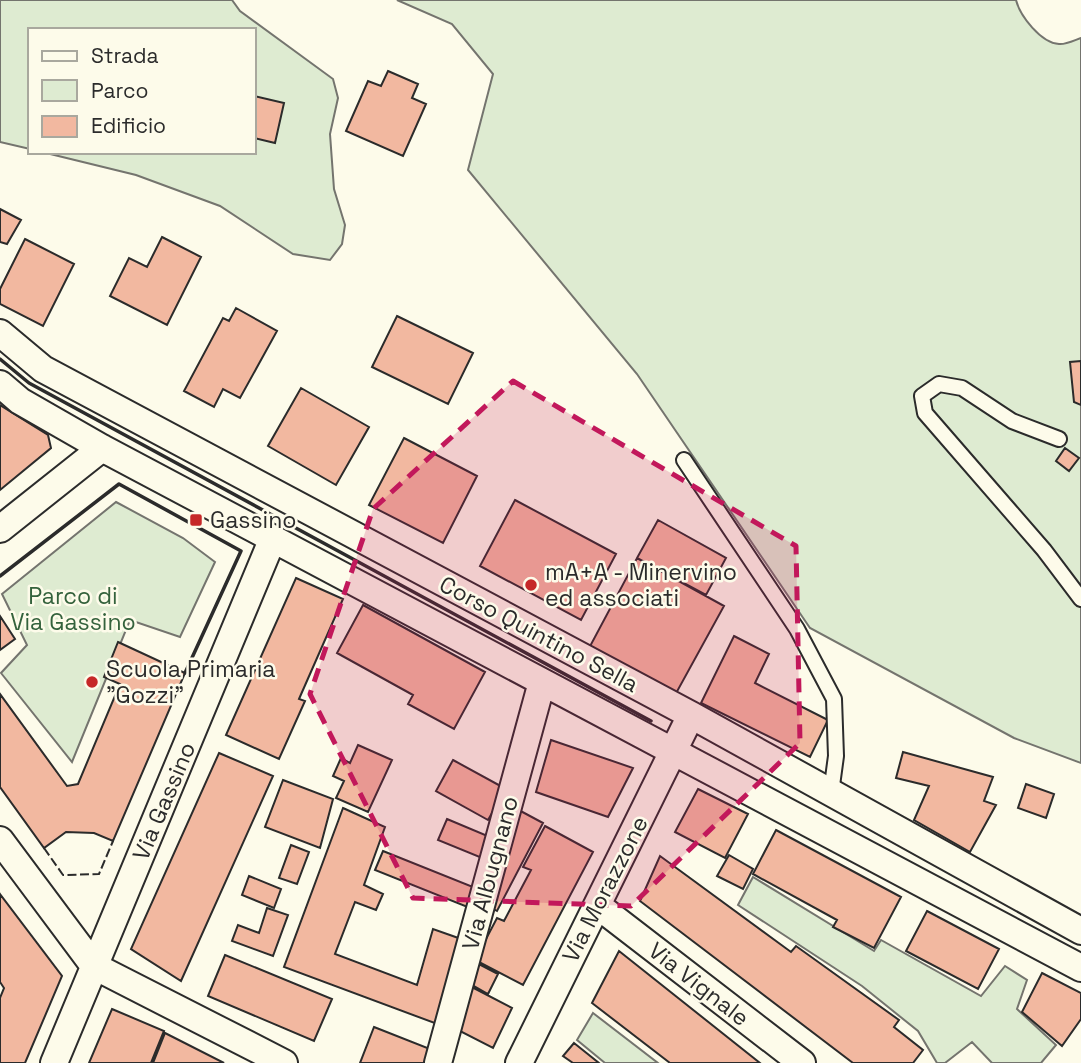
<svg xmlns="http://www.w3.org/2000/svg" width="1081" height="1063" viewBox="0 0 1081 1063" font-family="'Space Grotesk',sans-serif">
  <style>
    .green { fill: #deebd1; stroke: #74746e; stroke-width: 2 }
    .building { fill: #f2b8a0; stroke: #2b2b2b; stroke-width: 2 }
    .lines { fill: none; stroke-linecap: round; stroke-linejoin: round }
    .lane-casing { stroke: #2b2b2b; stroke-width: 18 }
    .street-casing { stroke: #2b2b2b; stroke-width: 30 }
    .lane { stroke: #fdfbea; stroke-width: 14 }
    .street { stroke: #fdfbea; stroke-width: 26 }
    .fence { stroke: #2b2b2b; stroke-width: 2; stroke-dasharray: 9 3.5; stroke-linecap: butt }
    .wall { stroke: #2b2b2b; stroke-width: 3.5 }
    .marked { fill: #c2185b; fill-opacity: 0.2; stroke: #c2185b; stroke-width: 5; stroke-dasharray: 14 9; stroke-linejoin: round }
    .poi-dot { fill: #c62828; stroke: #fdfbea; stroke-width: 2.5 }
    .labels { text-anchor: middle; stroke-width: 5; stroke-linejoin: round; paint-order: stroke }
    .poi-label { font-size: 23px; fill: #2b2b2b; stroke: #fdfbea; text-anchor: start }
    .park-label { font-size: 23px; fill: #34623c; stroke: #fdfbea }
    .street-label { font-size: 23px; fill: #2b2b2b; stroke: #fdfbea }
  </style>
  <rect width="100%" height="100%" fill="#fdfbea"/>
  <!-- green -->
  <path class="green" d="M0,0H232L240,11L333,79L338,98L330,134L334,189L345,225L342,244L330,260L293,254L220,206L136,175L42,152H254V30H30V149L0,142Z
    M397,0H1016C1020,16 1041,43 1059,44C1065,45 1075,40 1081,38V763L1014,738L810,628L637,374L468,170L493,74L452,24Z
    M116,502L183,538L215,562L180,637L130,620L72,762L1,673L27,645L2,594Z
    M753,877L874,951L881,940L981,996L1005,966L1027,980L1017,1009L1056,1045L1041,1063H992L972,1042L945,1063H937L918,1031L862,986L738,905Z
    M593,1013L658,1063H605L577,1040Z"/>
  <!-- building -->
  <path class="building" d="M388,71L418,84L412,98L426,104L403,156L346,131L368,81L381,86Z
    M254,96L284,103L275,143L254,138Z
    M0,209L21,220L7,244L0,242Z
    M162,237L201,257L167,325L110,296L129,258L147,267Z
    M25,239L74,264L43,326L0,304V289Z
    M236,308L277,331L240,398L223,389L214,407L184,391L223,318L229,321Z
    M397,316L473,353L448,404L372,367Z
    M1081,361V405L1074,402L1070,362Z
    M301,388L369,427L336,485L268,446Z
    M0,405L48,435L51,448L0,490Z
    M404,438L477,476L443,543L369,505Z
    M1065,448L1079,458L1069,471L1056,461Z
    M515,500L616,554L581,620L480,566Z
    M658,520L726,558L706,595L637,558Z
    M637,558L724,606L674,697L588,650Z
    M296,578L343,599L299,699L305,701L279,759L226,735Z
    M363,605L485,672L454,729L408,704L413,695L337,653Z
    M0,616L15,639L0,650Z
    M734,636L769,654L755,683L828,720L810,757L701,703Z
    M118,642L185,673L113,841L94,833L66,832L44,848L0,787V694L67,786L78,784L120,684L104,677Z
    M551,740L633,768L608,817L536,792Z
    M358,745L392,760L368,812L336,798L344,781L333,776L341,758L350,763Z
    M903,752L993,777L984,801L996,805L970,852L914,820L929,786L896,778Z
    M219,753L273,776L181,981L131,949Z
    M453,760L506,789L488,820L436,791Z
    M283,780L333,799L320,848L265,827Z
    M1026,784L1054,794L1046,818L1018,808Z
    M698,789L748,814L725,858L675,832Z
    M343,808L385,827L364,885L383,894L376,910L355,902L335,954L417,985L433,929L464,940L440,1025L284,967Z
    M515,808L543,823L497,911L488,906Z
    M447,819L490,837L482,858L438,840Z
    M545,826L593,852L523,985L475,960L497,918L504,921L531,870L523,867Z
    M776,830L901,897L874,948L833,927L837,920L753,874Z
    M291,845L309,852L297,884L279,878Z
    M383,851L478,889L470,908L375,870Z
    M729,855L753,869L743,889L717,876Z
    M660,856L791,952L796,946L899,1020L894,1027L923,1050L913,1063H853L640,901Z
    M249,876L281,889L274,908L242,895Z
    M0,894L62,976L25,1063H0V998L4,988L0,982Z
    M267,908L288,915L273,956L232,941L238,925L259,933Z
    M927,911L999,949L978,989L906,951Z
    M619,951L760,1063H670L592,1003Z
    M225,955L332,999L314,1041L208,996Z
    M475,962L498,974L488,994L467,982Z
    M1042,973L1081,993V1019L1062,1046L1022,1012Z
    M466,984L512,1008L493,1048L454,1028Z
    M112,1009L164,1031L151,1063H89Z
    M374,1027L430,1049L424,1063H360Z
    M165,1033L224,1063H153Z
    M574,1043L599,1063H573L563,1056Z"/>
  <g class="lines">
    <defs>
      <path id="lane" d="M1059,439L1012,421L962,388L939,384L922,396L925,413L1044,550L1081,599
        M684,460L797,629L834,699L836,756L831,793"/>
      <path id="street" d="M0,333L43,369L691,715L1081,931
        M0,384L20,401L102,448L1081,968
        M0,529L102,448
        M0,840L94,966L284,1063
        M597,905L802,1063
        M54,1063L273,538
        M438,1063L542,682
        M519,1063L691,715"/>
    </defs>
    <!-- lane casing -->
    <use href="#lane" class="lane-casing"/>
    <!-- street casing -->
    <use href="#street" class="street-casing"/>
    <!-- lane -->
    <use href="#lane" class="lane"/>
    <!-- street -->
    <use href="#street" class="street"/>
    <!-- fence -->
    <path class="fence" d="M44,848L63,875L99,874L113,841"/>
    <!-- wall -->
    <path class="wall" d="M0,359L29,383L651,721
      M0,576L119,484L241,551L185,673"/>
  </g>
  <!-- marked area -->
  <path class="marked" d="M513,381L796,546L800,743L631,906L413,898L310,694L373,509Z"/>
  <!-- markers -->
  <g class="poi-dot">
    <rect x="189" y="513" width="14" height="14" rx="3.5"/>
    <circle cx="531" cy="585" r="7"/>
    <circle cx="92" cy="682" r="7"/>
  </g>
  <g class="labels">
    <!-- poi labels -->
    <g class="poi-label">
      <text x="210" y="528">Gassino</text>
      <text x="545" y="580">mA+A - Minervino<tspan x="545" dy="26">ed associati</tspan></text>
      <text x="106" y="677">Scuola Primaria<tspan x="106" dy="26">"Gozzi"</tspan></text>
    </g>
    <!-- park labels -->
    <g class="park-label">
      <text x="73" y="604">Parco di<tspan x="73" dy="26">Via Gassino</tspan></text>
    </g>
    <!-- street labels -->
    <g class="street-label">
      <text transform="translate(539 634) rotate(28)" y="8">Corso Quintino Sella</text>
      <text transform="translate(164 801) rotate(-67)" y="8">Via Gassino</text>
      <text transform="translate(490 873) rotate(-75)" y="8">Via Albugnano</text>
      <text transform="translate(605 889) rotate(-63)" y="8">Via Morazzone</text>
      <text transform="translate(699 984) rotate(38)" y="8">Via Vignale</text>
    </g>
  </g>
  <!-- legend -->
  <rect x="28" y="28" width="228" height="126" fill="#fdfbea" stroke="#a9a89e" stroke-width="2"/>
  <rect x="42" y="51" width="35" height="10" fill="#fdfbea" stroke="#a9a89e" stroke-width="2"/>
  <text x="91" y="63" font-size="21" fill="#2b2b2b">Strada</text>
  <rect x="42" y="80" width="35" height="21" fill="#deebd1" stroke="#a9a89e" stroke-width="2"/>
  <text x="91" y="98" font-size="21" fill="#2b2b2b">Parco</text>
  <rect x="42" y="116" width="35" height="21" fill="#f2b8a0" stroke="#a9a89e" stroke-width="2"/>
  <text x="91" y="133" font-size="21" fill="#2b2b2b">Edificio</text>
</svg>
